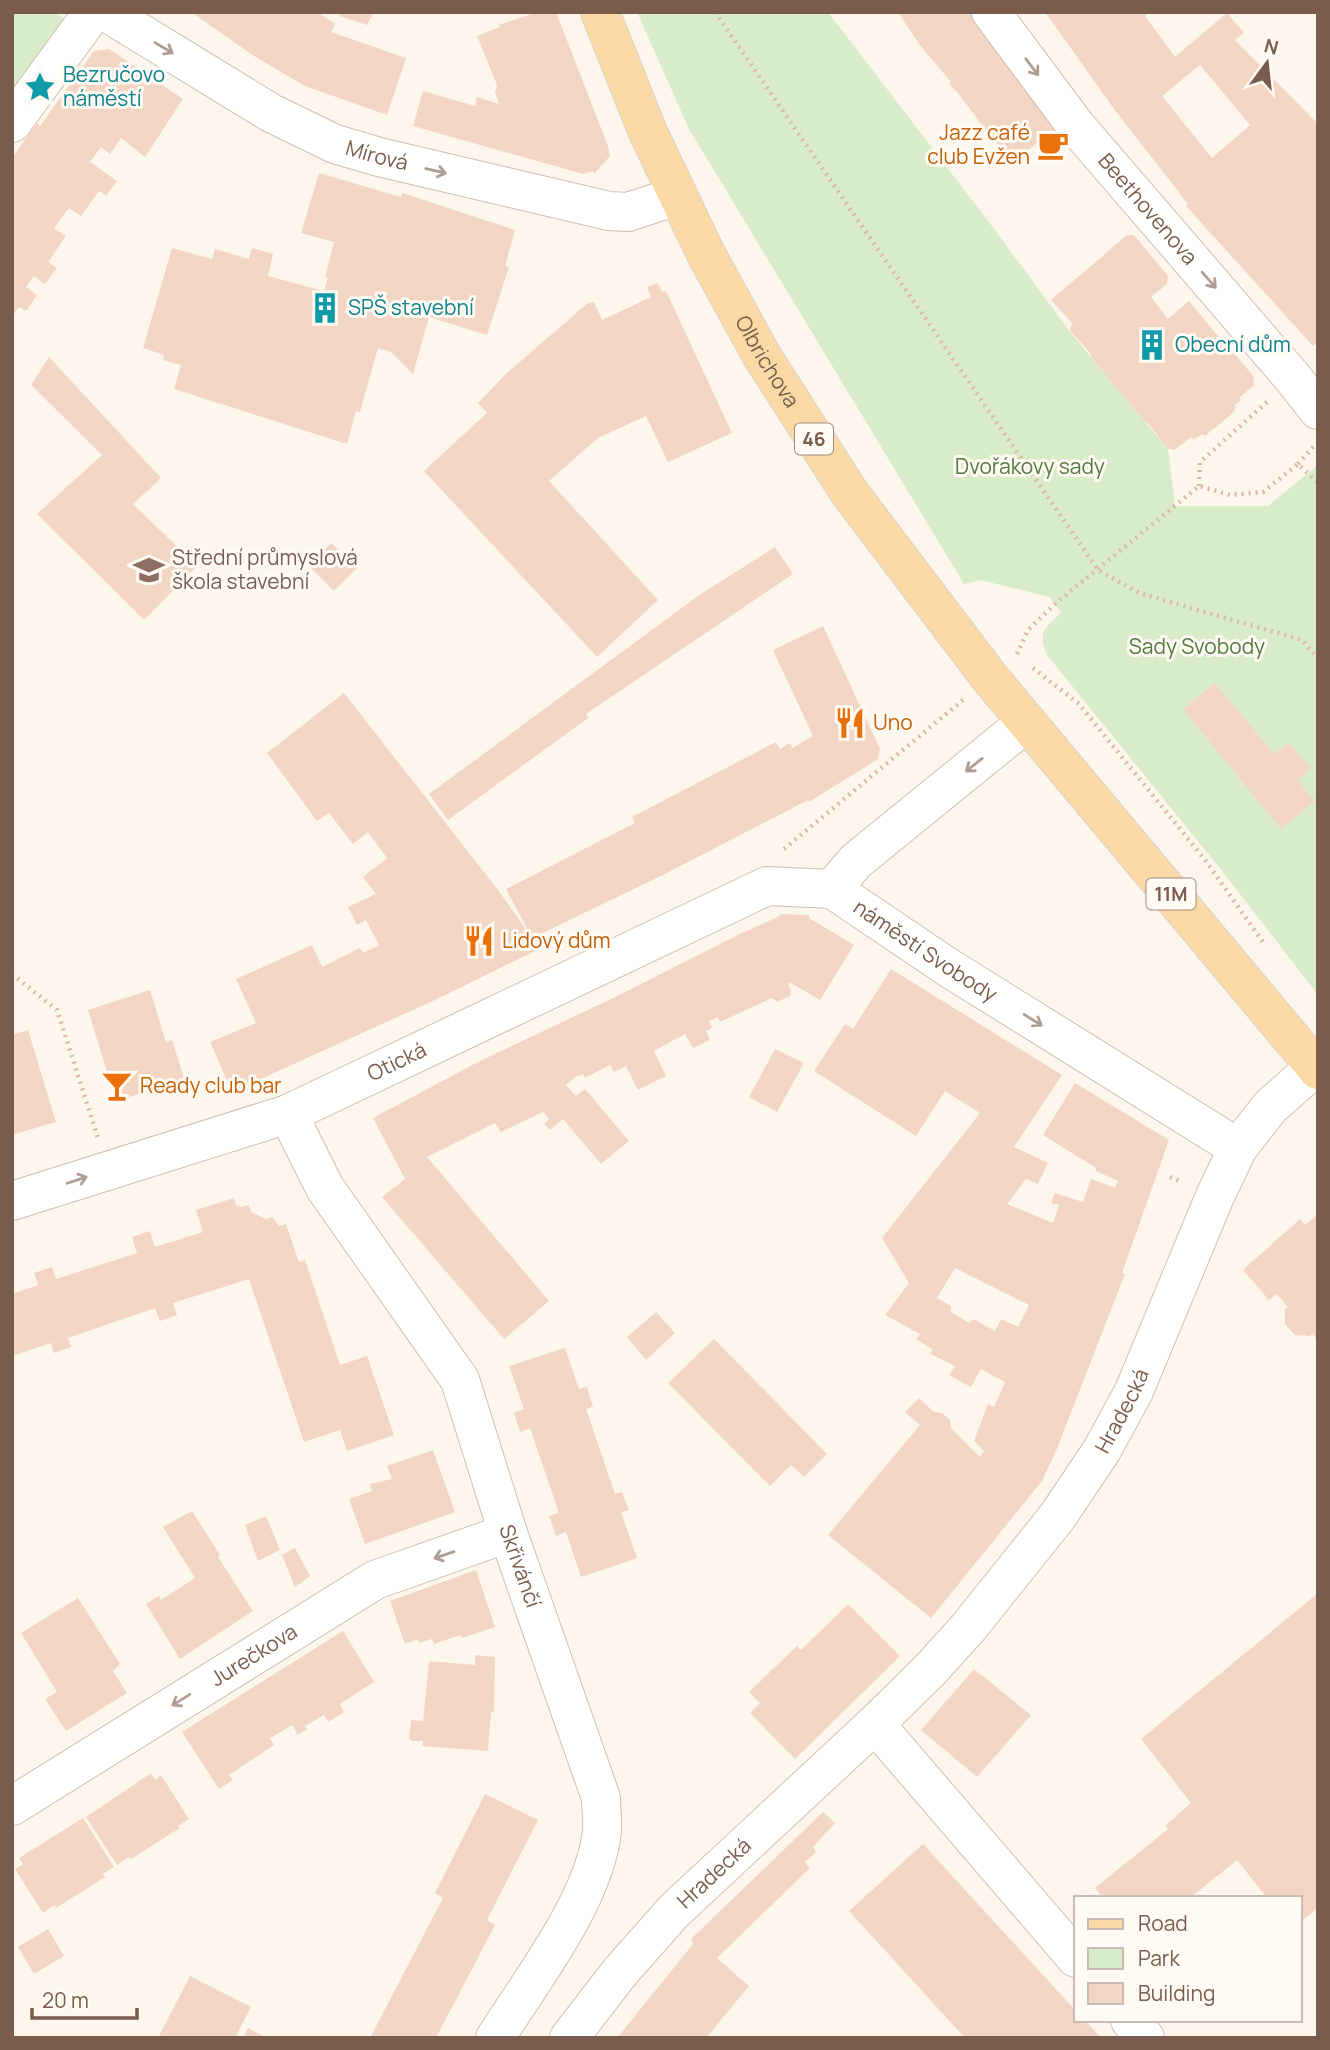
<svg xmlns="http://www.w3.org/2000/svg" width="1330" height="2050" viewBox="0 0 1330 2050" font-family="Manrope,sans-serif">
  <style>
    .green { fill: #d8ecc9 }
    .building { fill: #f3d5c3; fill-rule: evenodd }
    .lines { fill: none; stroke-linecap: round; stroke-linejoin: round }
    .minor-casing { stroke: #d1beb0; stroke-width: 40 }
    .tertiary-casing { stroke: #d1beb0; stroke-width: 40 }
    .secondary-casing { stroke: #d6c0b0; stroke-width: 40 }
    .primary-casing { stroke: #dad1cd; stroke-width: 40 }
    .path { stroke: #d9b8a5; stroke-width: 4.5; stroke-dasharray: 2 5; stroke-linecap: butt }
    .minor { stroke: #fff; stroke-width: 38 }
    .tertiary { stroke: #fff; stroke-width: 38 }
    .secondary { stroke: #fff; stroke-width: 38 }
    .primary { stroke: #fbd9a5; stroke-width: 38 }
    .oneway { stroke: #af9d94 }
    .labels { text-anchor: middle; stroke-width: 6; stroke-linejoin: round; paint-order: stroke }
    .shield { fill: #fffaf3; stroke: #a28b7f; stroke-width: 2 }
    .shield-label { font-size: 19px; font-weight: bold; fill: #7a5c4d }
    .culture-label { font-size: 21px; fill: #0d838f; stroke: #fffaf3; text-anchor: start }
    .food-label { font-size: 21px; fill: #c56008; stroke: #fffaf3; text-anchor: start }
    .street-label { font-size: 21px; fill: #7a5c4d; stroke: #fffaf3 }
    .park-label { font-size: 21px; fill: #537a41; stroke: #fffaf3 }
    .education-label { font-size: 21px; fill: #785e54; stroke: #fffaf3; text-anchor: start }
  </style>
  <rect width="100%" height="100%" fill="#fdf6ec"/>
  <!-- green -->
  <path class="green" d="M12,12H54L65,19L12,92Z
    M637,12H828L992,226L1071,333L1168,449L1175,506H1268L1318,465V995L1223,872L1047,655C1037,633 1045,627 1061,613L1050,597L980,580L964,584L689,129Z"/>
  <!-- building -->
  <path class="building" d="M191,12H317L335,24L331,32L406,58L387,115L305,86L254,56Z
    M341,12H374L367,25L339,16Z
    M537,12H556L608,146L610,156L594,174L593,171L583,174L413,126L423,91L475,106L477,97L499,104L495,93L497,85L477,36L500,27L499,25Z
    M898,12H972L1057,128L1011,163L957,92L949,84L951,82L919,44Z
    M1045,12H1150L1145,16L1175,57L1227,13L1244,33L1235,40L1318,124V342L1313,346L1186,206L1188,204L1114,109ZM1200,65L1250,125L1212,158L1162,96Z
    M109,49L183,99L145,157L121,138L110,154L101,147L90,162L117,181L106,196L99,191L81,216L69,208L54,228L66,236L48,262L57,268L45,284L34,276L26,287L37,295L26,311L19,307L12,317V158L37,123L40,126L94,51Z
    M319,173L401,197L402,193L515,230L505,266L509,267L487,335L429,317L413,374L391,352L378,348L360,412L356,411L347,444L174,389L181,365L163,360L164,355L143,348L172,248L212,259L215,249L249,259L252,248L273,254L268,276L324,291L328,278L325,277L334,242L301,233Z
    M1127,235H1134L1168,276L1167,284L1151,297L1168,319L1189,301L1218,336L1216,338L1228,353H1234L1254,377L1253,382L1255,384L1239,398L1241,400L1235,405V411L1205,436L1202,434L1194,440L1191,437L1175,450L1168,449L1147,422L1146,423L1091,357V354L1070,331L1072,323L1051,300Z
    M658,283L662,292L666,291L732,433L668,462L646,416L598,438L549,481L658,600L597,657L424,471L487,413L478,403L508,372L588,303L594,302L602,320L651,297L647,287Z
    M49,357L161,478L133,504L197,566L144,620L37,514L102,455L31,385Z
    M331,543L357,568L334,591L309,566Z
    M775,547L793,574L586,714L588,718L448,820L429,794L698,596Z
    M823,626L880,749L878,759L809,802L808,800L663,875L532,938L528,940L535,951L435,1000L232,1092L210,1042L256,1023L236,979L312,945L322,967L360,948L363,953L379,945L366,920L357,925L348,907L376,894L363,877L387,858L368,832L353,844L329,813L317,821L267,753L344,693L498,890L532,938L506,889L635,823L632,817L776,742L780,749L790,743L792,748L813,736L773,650Z
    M1215,683L1274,754L1289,743L1311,768L1297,780L1315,801L1281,829L1183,709Z
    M780,914L809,915V918L854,945L820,1000L791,983L788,984L791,991L790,996L777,1002L772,998L720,1022L718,1017L709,1021L712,1028L706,1031L710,1040L693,1048L685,1034L654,1051L666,1076L638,1090L626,1066L614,1072L610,1065L585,1078L583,1074L575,1077L566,1085L576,1096L585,1089L629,1141L601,1164L563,1119L550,1130L544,1124L549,1119L543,1112L501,1132L495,1123L427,1157L549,1301L504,1339L382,1197L405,1179L373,1118L478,1062L609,1000L742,933L780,916Z
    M891,969L1062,1075L1014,1147L1048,1163L1038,1184L1026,1179L1007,1204L1053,1223L1059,1205L1051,1203L1055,1193L1083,1202L1091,1179L1115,1188L1118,1181L1096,1171V1168L1043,1135L1075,1083L1169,1140L1122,1273L1125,1274L1056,1451L1042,1481L931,1618L828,1535L920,1425L905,1412L919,1398L934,1412L942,1413L950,1420L951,1428L980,1457L984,1451L974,1441L988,1404L994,1407L1005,1382L981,1369L971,1387L949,1375L955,1366L931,1354L932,1349L916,1339L920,1334L885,1315L909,1283L882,1238L980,1113L945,1091L916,1136L814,1071L845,1024L853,1029ZM955,1268L1029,1305L1018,1327L1001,1319L995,1331L974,1319L969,1323L951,1312V1306L937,1298Z
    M150,990L166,1042L172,1040L184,1078L178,1080V1082L116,1101L88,1010Z
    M28,1030L56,1122L12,1135V1035Z
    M775,1049L804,1063L777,1112L749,1097Z
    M234,1198L236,1205L241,1207L249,1205L251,1212L266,1219L272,1217L279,1226L286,1224L299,1262L305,1260L340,1365L367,1356L394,1435L347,1451L340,1430L304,1442L249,1279L173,1303L177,1315L160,1321L155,1308L68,1338L71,1347L54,1353L51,1343L12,1356V1294L38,1285L34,1273L52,1267L56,1279L137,1253L132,1237L150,1231L155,1247L203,1232L196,1210Z
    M1318,1214V1340L1312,1334L1310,1336L1295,1335L1285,1324V1309L1288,1307L1277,1294L1269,1300L1243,1270L1300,1219L1305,1225Z
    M656,1312L675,1333L646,1360L627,1337Z
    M714,1339L827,1454L804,1477L791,1465L770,1486L668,1383Z
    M565,1348L579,1389L587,1387L593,1407L586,1409L615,1494L622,1492L629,1510L621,1512L637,1558L581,1577L566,1532L556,1536L549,1516L559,1513L530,1428L520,1432L514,1413L524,1409L509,1366Z
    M433,1450L455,1512L365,1544L349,1499L372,1491L370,1484L392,1479L387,1466Z
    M192,1511L220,1555L218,1557L253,1611L180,1659L146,1604L159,1596L161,1600L195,1578L163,1527Z
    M266,1516L280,1550L258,1561L245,1525Z
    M295,1548L310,1576L295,1587L282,1555Z
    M476,1570L495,1627L462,1638L460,1635L434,1644L432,1639L419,1643L418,1639L405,1644L390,1601Z
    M1318,1593V1908L1300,1922V1898H1267L1237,1860L1190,1898H1103L1095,1888L1168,1829L1166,1825L1191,1803L1141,1739Z
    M78,1598L120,1664L113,1671L127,1693L66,1731L45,1699L57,1692L21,1633Z
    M848,1604L900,1656L795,1759L750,1713L760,1703L749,1692L797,1646L801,1650Z
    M343,1631L374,1682L340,1704L344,1712L328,1722L324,1715L305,1726L307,1729L298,1735L292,1725L270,1738L274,1745L229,1775L233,1780L219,1789L182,1732Z
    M475,1655L495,1657L494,1712H491L488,1751L422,1746L423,1741H412L409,1738L411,1720L423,1721L429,1661L475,1665Z
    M974,1669L1031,1715L977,1777L921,1730Z
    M151,1773L155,1780L161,1775L189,1819L178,1826L180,1828L131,1859L129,1857L117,1865L86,1817Z
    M485,1794L538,1820L487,1920L495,1925L436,2038H370L443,1898L435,1893Z
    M823,1812L835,1823L813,1847L816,1852L805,1862L810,1868L717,1958L749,1986L706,2038H617L693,1944L691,1939Z
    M83,1818L114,1867L103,1874L105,1877L56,1908L54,1905L43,1913L15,1869L23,1864L19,1858Z
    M923,1844L1076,2011V2020H1085L1101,2038H965L849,1911Z
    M48,1929L64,1956L34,1974L18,1947Z
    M190,1976L251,2007L235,2038H158Z
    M248,2028L267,2038H243Z"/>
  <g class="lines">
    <defs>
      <g id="minor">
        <path id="s1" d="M991,12L1076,126L1293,378L1318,410"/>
        <path d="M12,123L93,12"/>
        <path id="s2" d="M832,889L949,968L1238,1148"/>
        <path d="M832,889L856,861L1027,722"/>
        <path id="s3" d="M288,1114L325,1188L460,1380L508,1533L601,1798C601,1809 603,1820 602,1831C595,1899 531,1981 495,2038"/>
        <path id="s4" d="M12,1201L288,1114L767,886L832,889"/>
        <path d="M875,1724L1076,1958"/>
        <path id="s5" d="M12,1806L375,1580L508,1533"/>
        <path d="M1130,2020L1145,2038"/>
      </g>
      <g id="tertiary">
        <path id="s6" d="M106,12L271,113L335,144L379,157L609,211L628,212L677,196"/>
      </g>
      <g id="secondary">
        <path id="s7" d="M569,2038L620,1972L674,1911L875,1724L930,1670L968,1628L1057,1517L1102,1450L1134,1391L1215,1196L1238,1148L1270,1107L1315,1067"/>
      </g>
      <g id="primary">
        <path id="s8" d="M600,12L647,130L706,254L762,356L849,492L990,678L1318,1070"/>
      </g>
    </defs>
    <!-- minor casing -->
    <use href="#minor" class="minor-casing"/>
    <!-- tertiary casing -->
    <use href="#tertiary" class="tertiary-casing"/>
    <!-- secondary casing -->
    <use href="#secondary" class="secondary-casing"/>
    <!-- primary casing -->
    <use href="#primary" class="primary-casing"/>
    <!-- path -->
    <path class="path" d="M715,12L1098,570L1139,593L1302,640L1318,658
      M1298,464L1315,445
      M1199,486L1200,462L1267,402
      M1017,654L1028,630L1055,604L1199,486L1230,495L1263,492L1298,464L1318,483
      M1033,668L1079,704L1205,860L1263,942
      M784,849L963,700
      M12,974L57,1010L98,1138
      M1170,1177L1182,1182"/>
    <!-- minor -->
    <use href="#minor" class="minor"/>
    <!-- tertiary -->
    <use href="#tertiary" class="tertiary"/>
    <!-- secondary -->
    <use href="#secondary" class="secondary"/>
    <!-- primary -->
    <use href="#primary" class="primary"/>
  </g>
  <!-- one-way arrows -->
  <defs><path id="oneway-shaft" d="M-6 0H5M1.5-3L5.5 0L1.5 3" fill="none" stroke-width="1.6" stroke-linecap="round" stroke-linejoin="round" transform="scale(1.75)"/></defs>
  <g class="oneway">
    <use href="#oneway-shaft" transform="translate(164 48) rotate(31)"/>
    <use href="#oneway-shaft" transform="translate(1032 67) rotate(53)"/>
    <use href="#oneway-shaft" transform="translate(436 171) rotate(13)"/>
    <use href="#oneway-shaft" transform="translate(1209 280) rotate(49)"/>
    <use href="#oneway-shaft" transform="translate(974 765) rotate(141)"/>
    <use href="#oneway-shaft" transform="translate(1033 1020) rotate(32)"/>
    <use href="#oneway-shaft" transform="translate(77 1180) rotate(-18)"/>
    <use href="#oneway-shaft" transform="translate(444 1555) rotate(161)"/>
    <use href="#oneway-shaft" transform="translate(181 1700) rotate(148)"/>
  </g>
  <!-- icons -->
  <defs>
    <symbol id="sight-bare" viewBox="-9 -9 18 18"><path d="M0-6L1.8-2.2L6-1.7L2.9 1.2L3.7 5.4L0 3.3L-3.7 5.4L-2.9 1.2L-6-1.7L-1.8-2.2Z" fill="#0f9aa8" stroke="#fffaf3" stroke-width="2.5" paint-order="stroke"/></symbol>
    <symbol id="cafe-bare" viewBox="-9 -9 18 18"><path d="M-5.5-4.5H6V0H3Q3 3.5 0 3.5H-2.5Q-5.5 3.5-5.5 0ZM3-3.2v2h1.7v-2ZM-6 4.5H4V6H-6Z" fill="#e8710a" stroke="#fffaf3" stroke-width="2.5" paint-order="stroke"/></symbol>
    <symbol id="building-bare" viewBox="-9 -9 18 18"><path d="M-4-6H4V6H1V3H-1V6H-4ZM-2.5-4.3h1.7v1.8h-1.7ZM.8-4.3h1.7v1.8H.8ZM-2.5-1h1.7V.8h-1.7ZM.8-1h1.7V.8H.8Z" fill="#0f9aa8" stroke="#fffaf3" stroke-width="2.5" paint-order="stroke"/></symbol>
    <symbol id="school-bare" viewBox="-9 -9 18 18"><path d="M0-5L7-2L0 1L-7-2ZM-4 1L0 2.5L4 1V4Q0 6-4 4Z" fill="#8d6e63" stroke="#fffaf3" stroke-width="2.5" paint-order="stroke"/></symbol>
    <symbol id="restaurant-bare" viewBox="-9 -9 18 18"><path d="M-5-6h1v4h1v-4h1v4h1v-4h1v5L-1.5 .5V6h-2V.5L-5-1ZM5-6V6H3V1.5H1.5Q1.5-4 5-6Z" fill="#e8710a" stroke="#fffaf3" stroke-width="2.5" paint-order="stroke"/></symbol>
    <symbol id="bar-bare" viewBox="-9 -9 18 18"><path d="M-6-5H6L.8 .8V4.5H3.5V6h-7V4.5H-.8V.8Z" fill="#e8710a" stroke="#fffaf3" stroke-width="2.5" paint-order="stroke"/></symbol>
  </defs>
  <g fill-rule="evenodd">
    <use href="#sight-bare" x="18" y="65" width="44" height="44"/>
    <use href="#cafe-bare" x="1031" y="123" width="44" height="44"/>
    <use href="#building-bare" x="303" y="286" width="44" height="44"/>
    <use href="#building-bare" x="1130" y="323" width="44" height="44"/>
    <use href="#school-bare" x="127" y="548" width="44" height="44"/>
    <use href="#restaurant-bare" x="828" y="701" width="44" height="44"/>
    <use href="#restaurant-bare" x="457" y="919" width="44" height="44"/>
    <use href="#bar-bare" x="95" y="1064" width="44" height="44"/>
  </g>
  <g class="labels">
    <!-- shield labels -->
    <g class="shield">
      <rect x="795" y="423.5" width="38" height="31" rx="5"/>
      <rect x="1146.5" y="878.5" width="49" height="31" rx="5"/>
    </g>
    <g class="shield-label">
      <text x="814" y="446">46</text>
      <text x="1171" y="901">11M</text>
    </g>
    <!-- culture labels -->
    <g class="culture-label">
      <text x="63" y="82">Bezručovo<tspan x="63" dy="24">náměstí</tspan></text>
      <text x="348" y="315">SPŠ stavební</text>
      <text x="1175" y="352">Obecní dům</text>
    </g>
    <!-- food labels -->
    <g class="food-label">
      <text x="1030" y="140" text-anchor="end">Jazz café<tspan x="1030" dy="24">club Evžen</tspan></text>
      <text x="873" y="730">Uno</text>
      <text x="502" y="948">Lidový dům</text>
      <text x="140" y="1093">Ready club bar</text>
    </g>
    <!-- street labels -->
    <g class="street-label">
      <text dy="7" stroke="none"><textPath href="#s6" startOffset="308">Mírová</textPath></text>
      <text dy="7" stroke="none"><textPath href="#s1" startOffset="252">Beethovenova</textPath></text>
      <text dy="7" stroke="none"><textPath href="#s8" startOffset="388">Olbrichova</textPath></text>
      <text dy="7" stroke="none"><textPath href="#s2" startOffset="112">náměstí Svobody</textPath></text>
      <text dy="7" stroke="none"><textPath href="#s4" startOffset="410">Otická</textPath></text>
      <text dy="7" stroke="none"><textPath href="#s7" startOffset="840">Hradecká</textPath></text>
      <text dy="7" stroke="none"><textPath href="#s3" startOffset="513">Skřivánčí</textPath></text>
      <text dy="7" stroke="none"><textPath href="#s5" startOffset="285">Jurečkova</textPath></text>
      <text dy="7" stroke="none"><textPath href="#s7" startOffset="220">Hradecká</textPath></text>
    </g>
    <!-- park labels -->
    <g class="park-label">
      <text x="1030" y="474">Dvořákovy sady</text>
      <text x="1197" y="654">Sady Svobody</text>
    </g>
    <!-- education labels -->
    <g class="education-label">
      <text x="172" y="565">Střední průmyslová<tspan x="172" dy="24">škola stavební</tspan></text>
    </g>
  </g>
  <!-- border -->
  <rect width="1330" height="2050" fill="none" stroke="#7a5c4d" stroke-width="28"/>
  <!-- legend -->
  <rect x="1074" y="1896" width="228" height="126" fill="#fffaf3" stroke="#cabbb1" stroke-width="2"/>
  <rect x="1088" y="1919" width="35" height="10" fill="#fbd9a5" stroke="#cabbb1" stroke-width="2"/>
  <text x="1138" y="1931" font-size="21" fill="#7a5c4d">Road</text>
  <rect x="1088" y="1948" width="35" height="21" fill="#d8ecc9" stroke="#cabbb1" stroke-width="2"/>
  <text x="1138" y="1966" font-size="21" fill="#7a5c4d">Park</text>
  <rect x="1088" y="1983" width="35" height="21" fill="#f3d5c3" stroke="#cabbb1" stroke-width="2"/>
  <text x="1138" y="2001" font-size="21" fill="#7a5c4d">Building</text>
  <!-- north arrow -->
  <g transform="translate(1267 63) rotate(15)" stroke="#fffaf3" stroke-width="5" paint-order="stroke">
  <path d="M0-5L12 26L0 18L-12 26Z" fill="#7a5c4d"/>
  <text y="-10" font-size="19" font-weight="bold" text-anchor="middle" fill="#7a5c4d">N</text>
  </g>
  <!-- scale -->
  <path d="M32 2008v10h105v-10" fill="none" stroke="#7a5c4d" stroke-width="3.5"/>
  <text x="42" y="2008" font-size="21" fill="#7a5c4d" stroke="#fffaf3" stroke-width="5" paint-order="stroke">20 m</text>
</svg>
